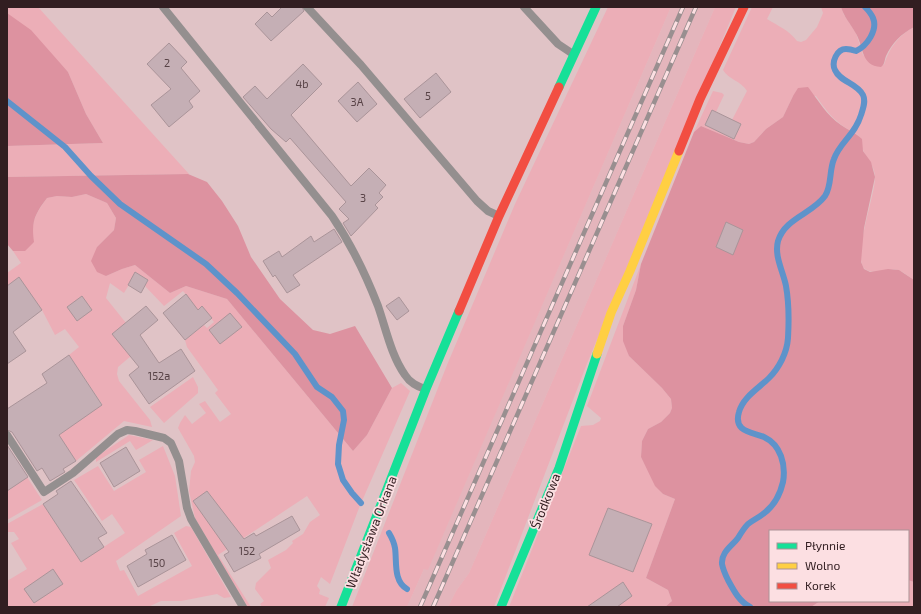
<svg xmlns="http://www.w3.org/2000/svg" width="921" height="614" viewBox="0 0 921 614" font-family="'Exo 2',sans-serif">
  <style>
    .built { fill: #e4b5bc }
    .green { fill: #ecaeb7 }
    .forest { fill: #dd92a0 }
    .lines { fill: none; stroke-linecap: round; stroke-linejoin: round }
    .stream { stroke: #5e93ca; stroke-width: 6 }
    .building { fill: #c5afb5; stroke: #aa9499 }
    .lane { stroke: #948f8f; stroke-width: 8 }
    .fast { stroke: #16e098; stroke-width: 9 }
    .slow { stroke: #ffcf43; stroke-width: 9 }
    .jam { stroke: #f24e42; stroke-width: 9 }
    .rail-casing { stroke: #998f90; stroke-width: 4.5 }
    .rail { stroke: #fcdfe2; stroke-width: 3; stroke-dasharray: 9; stroke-linecap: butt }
    .labels { text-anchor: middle; stroke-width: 3.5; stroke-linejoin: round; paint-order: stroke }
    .number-label { font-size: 11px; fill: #584347 }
    .street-label { font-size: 13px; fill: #321e21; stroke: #fcdfe2 }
  </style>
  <rect width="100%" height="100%" fill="#e0c3c6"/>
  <!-- built -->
  <path class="built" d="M671,7H715L469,573L456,591L448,607H407L424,569H428Z"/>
  <!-- green -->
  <path class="green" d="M7,7H38L189,174L7,177V146L103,143L86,114L68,72L7,13Z
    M608,7H671L428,570L424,569L407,607H352L447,365L515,204Z
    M715,7H736L586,366L494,607H448L456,591L469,573Z
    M752,7H773L767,19C778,26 789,30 797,41L801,42L806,40L817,27L823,13L821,7H841L844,15L856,33L863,55L884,65C889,48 899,35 914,27V280C909,277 904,272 898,270C888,267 874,276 865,269C851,259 876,194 875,177C875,167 868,160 864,152C861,147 860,140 858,135C836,123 830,116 816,96H793L783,117L766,129L754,142L749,144L739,142L701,126L694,132L713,91L722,93L724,95L716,112L705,125L734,139L741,125L732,120L747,91C741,81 728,79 723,70Z
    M86,194L107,203L116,218L114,230L97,247L106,276L122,269L135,265L170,293L186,286L227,299L353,451L367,435L392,388L401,383L410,391L359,508L330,584L321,577L317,586L320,590L319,594L329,598L325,607H262L260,604L264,601L255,589L256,583L271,568L268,560L286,550L293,543L292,541L303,534L310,522L320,515L307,496L218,555L251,607H247L195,518L189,491L191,471L195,462L194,456L178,428L180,423L185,415L192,424L206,413L199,404L205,401L220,422L231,414L215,393L218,390L187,347L185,340L204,325L207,328L214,322L202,307L195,312L190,306L193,303L183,291L164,306L145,286L148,280L136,273L124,293L110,283L106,298L126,323L131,356L118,367L117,374L119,381L150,420L152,427L124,421L76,461L59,435L102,404L69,355L79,347L65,329L55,335L42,310L19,278L7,286V273L21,263L13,251L25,250L33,242C31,221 35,215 47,198L57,196L72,197Z
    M641,264L636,290L623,326L629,356L662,388L671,399L672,408L670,413L661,422L648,429L642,441L641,457L656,486L663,494L675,499L646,578L668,590L672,601L665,607H509L581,426L593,425L600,421L601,418L587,406Z
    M193,377L198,387V393L164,423L150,407Z
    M129,435L153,440L136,450L130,441L96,462V457Z
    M7,446L42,500L7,520Z
    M163,446L175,476L181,516L116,561L120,571L124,570L138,596L192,566L174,533L186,526L191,527L231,597L224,598L217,594L181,601H161L148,607H7V581L27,569L11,543L19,539L14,532H7V524L43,504L81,562L125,533L112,514L102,521L74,480L98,466L114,491L146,472L139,460Z
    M908,580L914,582V607H811L820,601H908Z"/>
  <!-- forest -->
  <path class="forest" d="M841,7H914V27C901,34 892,43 886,56C884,61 885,64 881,67C860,66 864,45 855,32C850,23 844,17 841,7Z
    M7,13L31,30L68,72L86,114L103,143L7,146Z
    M808,87C818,100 827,116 841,125C848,130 856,133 862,139L863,151L871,162L875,177L864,228L861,262L864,269L870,272L888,269L899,270L914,280V582L908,580V531H770V601H820L811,607H665L672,601L668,590L646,578L675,499L663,494L655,486L641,457L642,441L648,429L661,422L670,413L672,408L671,399L662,388L629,356L623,341V326L636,290L641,264L694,132L701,126L739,142L749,144L754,142L766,129L783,117L793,96L798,88Z
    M188,174L207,182L222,201L238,226L251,257L280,299L313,330L330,334L355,326L392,388L367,435L353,451L227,299L186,286L170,293L135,265L122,269L106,276L97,272L91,261L97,247L114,230L116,218L107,203L86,194L72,197L57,196L47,198C35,214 31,221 34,242L25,251H13L7,244V177Z"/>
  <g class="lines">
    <!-- stream -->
    <path class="stream" d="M7,101L65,147L91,176L120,204L206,264L237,293L295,354L317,387L332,397L343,411L344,420L339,445L338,464L343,480L352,493L361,503
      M389,533C392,538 394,542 395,548C397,561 393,581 407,589
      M750,607C739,601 734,591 728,580C726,576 723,569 722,564C721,552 732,546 738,538C741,533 744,528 748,524C753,520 758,518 763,514C773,507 780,495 783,482C786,465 781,445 764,437C752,432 733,432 739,412C743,397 759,388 769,378C779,368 787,353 788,338C789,321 789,303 786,286C783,271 774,256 778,241C785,218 812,214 825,196C832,186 829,170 834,159C840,142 855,135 861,115C863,109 866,101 863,95C857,83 840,82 835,70C831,62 837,49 846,49C849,49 853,50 856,51C867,46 878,30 873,18C871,13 868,10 865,7"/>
  </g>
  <!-- building -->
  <path class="building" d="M282,7H302L304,11L271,41L255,24L267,12L272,17Z
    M169,43L187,62L181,68L200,91L189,101L193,107L169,127L151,105L171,89L147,64Z
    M303,64L322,84L291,115L351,186L369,168L386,185L379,193L383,197L375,205L378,208L351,236L343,223L349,219L339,209L346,202L290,138L286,142L271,129L243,97L255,86L267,99Z
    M436,73L451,92L420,118L404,99Z
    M358,82L377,104L357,122L338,101Z
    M712,110L741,124L734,139L705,125Z
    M726,222L743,230L733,255L716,247Z
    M334,229L342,242L293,275L300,285L287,293L275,275L273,277L263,261L279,251L282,257L311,236L314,242Z
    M135,272L148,280L141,293L128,285Z
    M19,277L42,310L13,332L26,351L7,364V286Z
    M186,294L198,310L202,306L212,318L185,340L163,313Z
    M82,296L92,310L77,321L67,307Z
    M399,297L409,311L397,320L386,306Z
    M146,306L158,320L140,335L159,363L181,349L195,371L149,404L129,375L139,367L112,334Z
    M230,313L242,327L220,344L209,330Z
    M69,355L102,405L59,435L76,461L63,469L65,472L50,481L42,468L37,471L12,432L7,430V409L47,383L42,374Z
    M7,445L28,477L7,491Z
    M126,447L140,471L114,487L100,463Z
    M71,481L107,533L98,538L104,547L81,562L43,504L58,494L56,491Z
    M207,491L244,539L254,533L256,536L292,516L300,530L259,554L261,558L234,572L224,555L229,552L193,501Z
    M608,508L652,524L633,572L589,555Z
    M172,535L186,560L138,587L127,566L147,554L145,550Z
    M53,569L63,584L34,603L24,589Z
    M623,582L632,596L617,607H587Z"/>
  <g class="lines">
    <!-- lane -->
    <path class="lane" d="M163,7L332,216C351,244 366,275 378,306C386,329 391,355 405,375C410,383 417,386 425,389
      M307,7L361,65L477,201L488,211L499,216
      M524,7L558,44L573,54
      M7,435L44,492L73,473L118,434L127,430L135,431L164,438L171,443L179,461L187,508L191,519L243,607"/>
    <!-- fast -->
    <path class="fast" d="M559,87L596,7
      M341,607L426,389L459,311
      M501,607L559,468L597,354"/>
    <!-- slow -->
    <path class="slow" d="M597,354L611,313L630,271L679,151"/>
    <!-- jam -->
    <path class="jam" d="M679,151L700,99L744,7
      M459,311L499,216L559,87"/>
    <defs>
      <path id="rail" d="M420,607L683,7
        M433,607L696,7"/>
    </defs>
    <!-- rail casing -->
    <use href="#rail" class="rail-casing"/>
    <!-- rail -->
    <use href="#rail" class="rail"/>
  </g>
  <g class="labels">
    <!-- number labels -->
    <g class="number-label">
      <text x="167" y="67">2</text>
      <text x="302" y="88">4b</text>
      <text x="428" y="100">5</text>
      <text x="357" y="106">3A</text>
      <text x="363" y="202">3</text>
      <text x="159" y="380">152a</text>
      <text x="247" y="555">152</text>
      <text x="157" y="567">150</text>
    </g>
    <!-- street labels -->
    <g class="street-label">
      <text transform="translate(545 501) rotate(-68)" y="5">Środkowa</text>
      <text transform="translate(371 532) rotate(-69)" y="5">Władysława Orkana</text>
    </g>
  </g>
  <!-- border -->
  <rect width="921" height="614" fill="none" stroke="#321e21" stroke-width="16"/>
  <!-- legend -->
  <rect x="769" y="530" width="140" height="72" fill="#fcdfe2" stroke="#ab9295"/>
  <rect x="777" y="543" width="20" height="6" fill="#16e098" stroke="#ab9295"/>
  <text x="805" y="550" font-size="12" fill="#321e21">Płynnie</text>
  <rect x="777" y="563" width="20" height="6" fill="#ffcf43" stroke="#ab9295"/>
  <text x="805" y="570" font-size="12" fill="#321e21">Wolno</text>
  <rect x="777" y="583" width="20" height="6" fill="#f24e42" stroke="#ab9295"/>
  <text x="805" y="590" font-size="12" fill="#321e21">Korek</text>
</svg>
